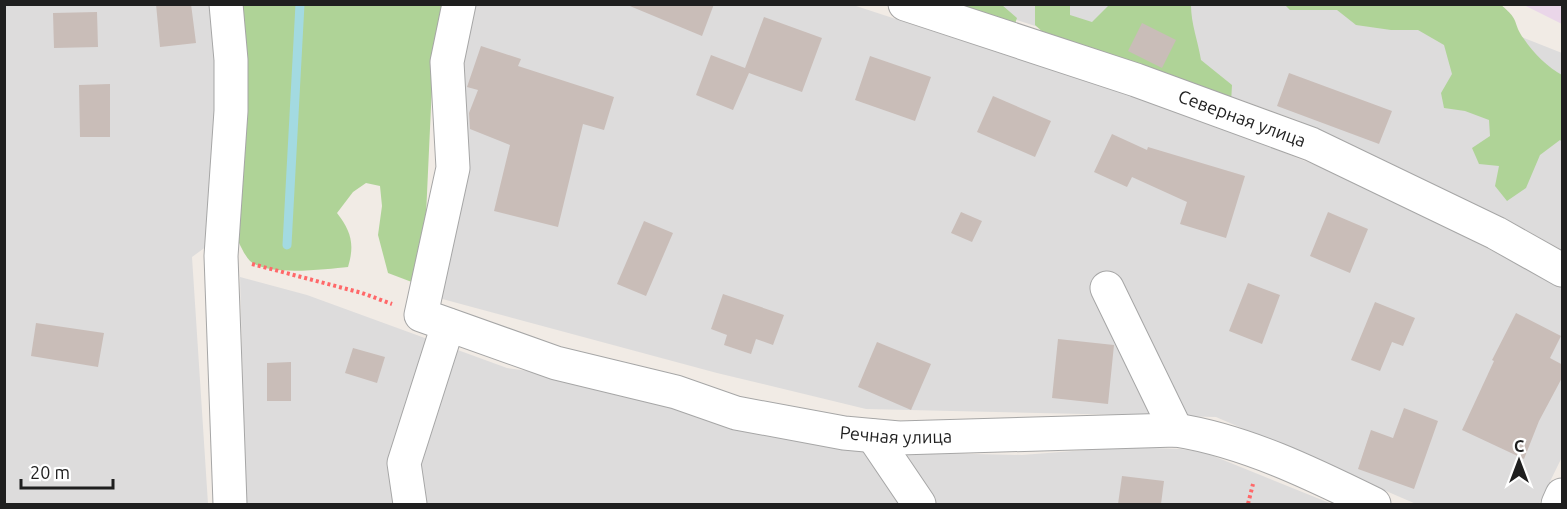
<svg xmlns="http://www.w3.org/2000/svg" width="1567" height="509" viewBox="0 0 1567 509" font-family="Ubuntu,sans-serif">
  <style>
    .residential { fill: #dddcdc }
    .industrial { fill: #ead6e9 }
    .forest { fill: #afd397 }
    .lines { fill: none; stroke-linecap: round; stroke-linejoin: round }
    .stream { stroke: #a3dae1; stroke-width: 9 }
    .building { fill: #c9bdb8 }
    .minor-casing { stroke: #a6a6a6; stroke-width: 35 }
    .path { stroke: #ff6869; stroke-width: 4; stroke-dasharray: 3 3; stroke-linecap: butt }
    .minor { stroke: #fff; stroke-width: 33 }
    .labels { text-anchor: middle; stroke-width: 4.5; stroke-linejoin: round; paint-order: stroke }
    .street-label { font-size: 18px; fill: #1f1f1f; stroke: #fff }
  </style>
  <rect width="100%" height="100%" fill="#f1ebe5"/>
  <!-- residential -->
  <path class="residential" d="M4,5H241L233,227L192,257L208,504H5Z
    M474,5H853L1186,114L1366,185L1562,287V457L1539,504H1416L1216,417L866,409L717,373L435,297L457,69Z
    M971,5H1440L1562,53V250L1515,224L1297,120L1063,35Z
    M240,277L307,295L507,368L589,379L930,453L1022,455L1125,447L1181,449L1206,453L1332,504H246Z"/>
  <!-- industrial -->
  <path class="industrial" d="M1524,5H1562V24Z"/>
  <!-- forest -->
  <path class="forest" d="M241,5H448L432,85L426,215L417,284L388,273L378,235L382,206L380,186L366,183L353,192L337,213C351,231 355,244 348,267C326,269 268,277 250,261C242,252 237,238 233,227Z
    M950,5H1002L1017,18L1014,27Z
    M1035,5H1070V15L1092,22L1109,5H1191C1191,24 1198,41 1201,60L1232,85L1231,103L1058,46L1035,25Z
    M1285,5H1501C1521,21 1512,23 1524,39C1533,53 1549,68 1562,75V142L1560,140L1540,155L1526,188L1507,201L1495,186L1499,166L1479,164L1472,148L1490,136L1489,120L1465,111L1444,108L1441,93L1452,74L1444,45L1418,30H1391L1356,25L1337,10H1290Z"/>
  <g class="lines">
    <!-- stream -->
    <path class="stream" d="M287,245L300,4"/>
  </g>
  <!-- building -->
  <path class="building" d="M156,4H191L196,43L160,47Z
    M625,4H714L702,36Z
    M97,12L98,47L54,48L53,13Z
    M764,17L822,38L802,92L749,73L733,110L696,95L711,55L745,68Z
    M1142,23L1176,40L1162,68L1128,51Z
    M481,46L521,59L518,66L614,97L604,130L583,124L558,227L494,211L510,145L470,129L469,113L478,90L467,87Z
    M870,56L931,77L915,121L855,100Z
    M1289,73L1392,111L1379,144L1277,106Z
    M110,84V137H80L79,85Z
    M993,96L1051,121L1035,157L977,132Z
    M1112,134L1147,150L1148,147L1245,176L1226,238L1180,224L1187,202L1132,177L1127,187L1094,172Z
    M961,212L982,221L972,242L951,233Z
    M1328,212L1368,229L1350,273L1310,256Z
    M644,221L673,233L646,296L617,284Z
    M1248,283L1280,295L1262,344L1229,331Z
    M723,294L784,315L773,345L756,339L751,354L724,345L727,335L711,329Z
    M1375,302L1415,318L1403,346L1392,342L1380,371L1351,360Z
    M1516,313L1561,336L1550,358L1563,365V376L1539,421L1524,459L1462,430L1494,361L1492,360Z
    M36,323L104,333L98,367L31,356Z
    M1058,339L1114,345L1108,404L1052,398Z
    M877,342L931,364L911,410L858,387Z
    M353,348L385,357L377,383L345,373Z
    M291,362V401H267V363Z
    M1404,408L1438,421L1414,489L1358,469L1371,430L1393,438Z
    M1122,476L1164,481L1161,504H1118Z"/>
  <g class="lines">
    <defs>
      <g id="minor">
        <path d="M226,4L231,60V111L221,256L230,504"/>
        <path id="s1" d="M459,4L447,62L453,168L421,315L556,363L676,392L736,413L844,433L899,438L1176,430C1245,441 1311,473 1374,504"/>
        <path id="s2" d="M905,4L1136,80L1311,144L1496,233L1562,270"/>
        <path d="M1107,288L1176,430"/>
        <path d="M873,436L919,504"/>
        <path d="M410,504L404,463L448,325"/>
        <path d="M1558,504L1562,495"/>
      </g>
    </defs>
    <!-- minor casing -->
    <use href="#minor" class="minor-casing"/>
    <!-- path -->
    <path class="path" d="M252,264L362,293L392,304
      M1248,504L1253,484"/>
    <!-- minor -->
    <use href="#minor" class="minor"/>
  </g>
  <g class="labels">
    <!-- street labels -->
    <g class="street-label">
      <text dy="6" stroke="none"><textPath href="#s2" startOffset="356">Северная улица</textPath></text>
      <text dy="6" stroke="none"><textPath href="#s1" startOffset="808">Речная улица</textPath></text>
    </g>
  </g>
  <!-- border -->
  <rect width="1567" height="509" fill="none" stroke="#1f1f1f" stroke-width="12"/>
  <!-- north arrow -->
  <g transform="translate(1519 461)" stroke="#ffffff" stroke-width="4.5" paint-order="stroke">
  <path d="M0-4.5L10 22L0 15L-10 22Z" fill="#1f1f1f"/>
  <text y="-9" font-size="16" font-weight="bold" text-anchor="middle" fill="#1f1f1f">С</text>
  </g>
  <!-- scale -->
  <path d="M21 479v9h92v-9" fill="none" stroke="#1f1f1f" stroke-width="3"/>
  <text x="30" y="479" font-size="18" fill="#1f1f1f" stroke="#ffffff" stroke-width="4.5" paint-order="stroke">20 m</text>
</svg>
